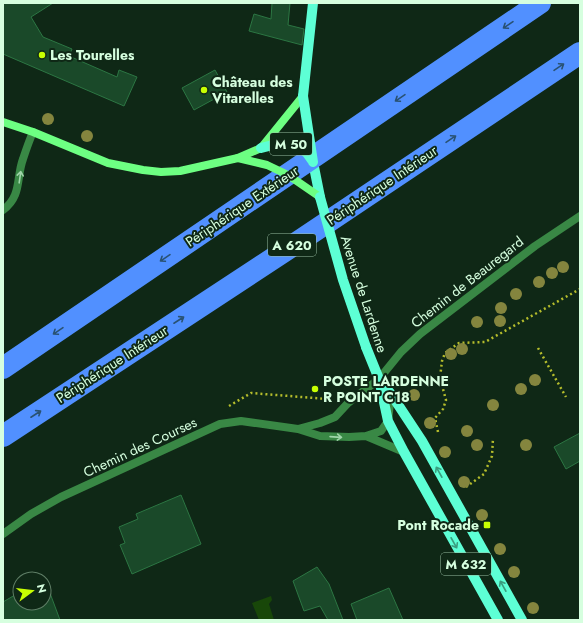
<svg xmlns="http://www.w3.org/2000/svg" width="583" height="623" viewBox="0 0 583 623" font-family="Jost,sans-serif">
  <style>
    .water { fill: #184709 }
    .building { fill: #1a4929; stroke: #2c7643 }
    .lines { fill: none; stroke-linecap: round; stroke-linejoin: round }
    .path { stroke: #b5bd2c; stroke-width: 2.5; stroke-dasharray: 2 3; stroke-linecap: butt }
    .street { stroke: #398845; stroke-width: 8 }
    .secondary { stroke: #6dff82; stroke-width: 8 }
    .primary { stroke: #5dffd5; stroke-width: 10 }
    .highway { stroke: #5190ff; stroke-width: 22 }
    .secondary-bridge { stroke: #6dff82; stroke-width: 8 }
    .primary-bridge { stroke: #5dffd5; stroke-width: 10 }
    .tree { fill: #84853e }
    .oneway { stroke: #295273 }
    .oneway2 { stroke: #9fd5a9 }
    .oneway3 { stroke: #3a9e7f }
    .poi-dot { fill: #c8ff02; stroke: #0f2816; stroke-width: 1.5 }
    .labels { text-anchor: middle; stroke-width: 4; stroke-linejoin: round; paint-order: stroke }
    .shield { fill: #0f2816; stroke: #9abea3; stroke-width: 1 }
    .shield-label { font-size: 13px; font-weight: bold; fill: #d6ffdf }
    .poi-label { font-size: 14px; font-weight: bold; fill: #d6ffdf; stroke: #0f2816; text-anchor: start }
    .street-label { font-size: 14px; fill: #d6ffdf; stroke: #0f2816 }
  </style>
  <rect width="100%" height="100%" fill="#0f2816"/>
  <!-- water -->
  <path class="water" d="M271,596L272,600L269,604L274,620H259L252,603Z"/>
  <!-- building -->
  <path class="building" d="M3,3H53L31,17L43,37L72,49L69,56L117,77L119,70L137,77L124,106L3,54Z
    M272,3H290L288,25L304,29L302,45L249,31L254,14L271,19Z
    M215,70L227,92L194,110L182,88Z
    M580,433V461L566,469L554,447Z
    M181,495L201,544L132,574L120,545L125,543L119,527L138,519L136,514Z
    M317,567L329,584L343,620H328L320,606L304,611L293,581Z
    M44,577L60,620H3V602L20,592V603H44V579H41Z
    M389,588L403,620H357L351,604Z"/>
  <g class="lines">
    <!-- path -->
    <path class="path" d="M538,348L566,397
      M229,406L251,393L327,399L330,398
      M438,432L435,418L443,409L446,400L440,378L442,361L445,353L459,343L485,342L580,289
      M466,487L484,474L492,456L493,438"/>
    <!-- street -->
    <path class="street" d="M3,210C22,196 16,178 23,159C26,150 29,141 33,132
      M298,429L320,423L335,417L348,403L379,379L401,352L420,334L535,246L580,216
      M366,436L381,431L388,421L391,394
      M3,534L31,514L61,497L220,424L241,421L298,429L320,436L349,437L366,436L404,452"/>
    <!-- secondary -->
    <path class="secondary" d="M3,122L33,132L108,163L143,170L161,172L180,171L238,158L261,148L303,96"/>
    <!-- primary -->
    <path class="primary" d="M303,96L313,3
      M313,162L320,197
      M366,347L379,379L388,421L404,452L498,620
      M380,381L391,394L422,441L522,620"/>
    <!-- highway -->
    <path class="highway" d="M3,368L540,3
      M3,436L286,250L580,53"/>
    <!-- secondary-bridge -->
    <path class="secondary-bridge" d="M238,158L267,165L288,175L320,197"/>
    <!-- primary-bridge -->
    <path class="primary-bridge" d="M303,96L313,162
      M261,148C282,142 299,139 312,160
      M320,197L343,280L366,347"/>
  </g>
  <!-- trees -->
  <g class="tree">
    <circle cx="48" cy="119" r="6"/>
    <circle cx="87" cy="136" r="6"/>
    <circle cx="563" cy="267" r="6"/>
    <circle cx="552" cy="273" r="6"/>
    <circle cx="539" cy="282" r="6"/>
    <circle cx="516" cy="294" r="6"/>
    <circle cx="501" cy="308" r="6"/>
    <circle cx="500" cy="321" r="6"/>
    <circle cx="477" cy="322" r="6"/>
    <circle cx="462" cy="349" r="6"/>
    <circle cx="451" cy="354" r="6"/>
    <circle cx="535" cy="380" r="6"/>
    <circle cx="521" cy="389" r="6"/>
    <circle cx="414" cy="395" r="6"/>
    <circle cx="493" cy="405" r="6"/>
    <circle cx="430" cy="423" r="6"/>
    <circle cx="467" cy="431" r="6"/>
    <circle cx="477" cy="445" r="6"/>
    <circle cx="526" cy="445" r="6"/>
    <circle cx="445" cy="452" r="6"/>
    <circle cx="464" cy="482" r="6"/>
    <circle cx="482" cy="515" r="6"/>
    <circle cx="500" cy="549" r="6"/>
    <circle cx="514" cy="572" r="6"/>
    <circle cx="533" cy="608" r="6"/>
  </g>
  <!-- one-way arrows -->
  <defs><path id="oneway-shaft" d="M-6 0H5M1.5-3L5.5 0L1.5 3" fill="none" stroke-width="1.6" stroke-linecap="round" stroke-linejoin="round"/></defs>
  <g class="oneway">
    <use href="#oneway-shaft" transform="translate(508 25) rotate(146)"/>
    <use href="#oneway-shaft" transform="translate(559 67) rotate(-34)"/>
    <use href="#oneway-shaft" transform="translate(400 98) rotate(146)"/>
    <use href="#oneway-shaft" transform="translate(451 139) rotate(-34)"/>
    <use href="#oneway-shaft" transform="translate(165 258) rotate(146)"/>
    <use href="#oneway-shaft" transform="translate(179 320) rotate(-33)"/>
    <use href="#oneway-shaft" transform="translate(58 331) rotate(146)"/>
    <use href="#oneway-shaft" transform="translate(36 414) rotate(-33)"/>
  </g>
  <g class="oneway2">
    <use href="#oneway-shaft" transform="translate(20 177) rotate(-82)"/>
    <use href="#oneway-shaft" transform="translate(336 437) rotate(4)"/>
  </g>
  <g class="oneway3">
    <use href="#oneway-shaft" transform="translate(439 472) rotate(-119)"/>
    <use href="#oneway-shaft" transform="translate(454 543) rotate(61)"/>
    <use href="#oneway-shaft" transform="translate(503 586) rotate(-119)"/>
  </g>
  <!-- markers -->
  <g class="poi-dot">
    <circle cx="42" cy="55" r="4"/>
    <circle cx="204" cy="90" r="4"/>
    <circle cx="315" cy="389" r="4"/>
    <rect x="483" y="521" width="8" height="8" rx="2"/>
  </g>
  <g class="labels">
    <!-- shield labels -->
    <g class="shield">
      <rect x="270" y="133" width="42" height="22" rx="3"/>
      <rect x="268" y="234" width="48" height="22" rx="3"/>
      <rect x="441" y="553" width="50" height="22" rx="3"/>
    </g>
    <g class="shield-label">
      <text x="291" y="149">M 50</text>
      <text x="292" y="250">A 620</text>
      <text x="466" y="569">M 632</text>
    </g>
    <!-- poi labels -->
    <g class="poi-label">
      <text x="50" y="60">Les Tourelles</text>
      <text x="212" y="87">Château des<tspan x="212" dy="16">Vitarelles</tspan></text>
      <text x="323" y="386">POSTE LARDENNE<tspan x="323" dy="16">R POINT C18</tspan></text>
      <text x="479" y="530" text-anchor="end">Pont Rocade</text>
    </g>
    <!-- street labels -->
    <g class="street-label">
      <text transform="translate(382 185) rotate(-34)" y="5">Périphérique Intérieur</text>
      <text transform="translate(242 206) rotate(-34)" y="5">Périphérique Extérieur</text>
      <text transform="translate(467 282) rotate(-38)" y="5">Chemin de Beauregard</text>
      <text transform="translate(364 294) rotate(72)" y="5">Avenue de Lardenne</text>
      <text transform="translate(112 364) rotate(-33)" y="5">Périphérique Intérieur</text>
      <text transform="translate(140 447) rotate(-25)" y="5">Chemin des Courses</text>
    </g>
  </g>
  <!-- border -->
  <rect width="583" height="623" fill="none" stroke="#d6ffdf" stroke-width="8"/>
  <!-- north arrow -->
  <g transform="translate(32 591) rotate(75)"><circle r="19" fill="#0f2816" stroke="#5f7e66"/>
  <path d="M0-3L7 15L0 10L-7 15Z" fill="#c8ff02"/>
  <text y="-6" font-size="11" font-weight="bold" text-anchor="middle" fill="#d6ffdf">N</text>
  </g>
</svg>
